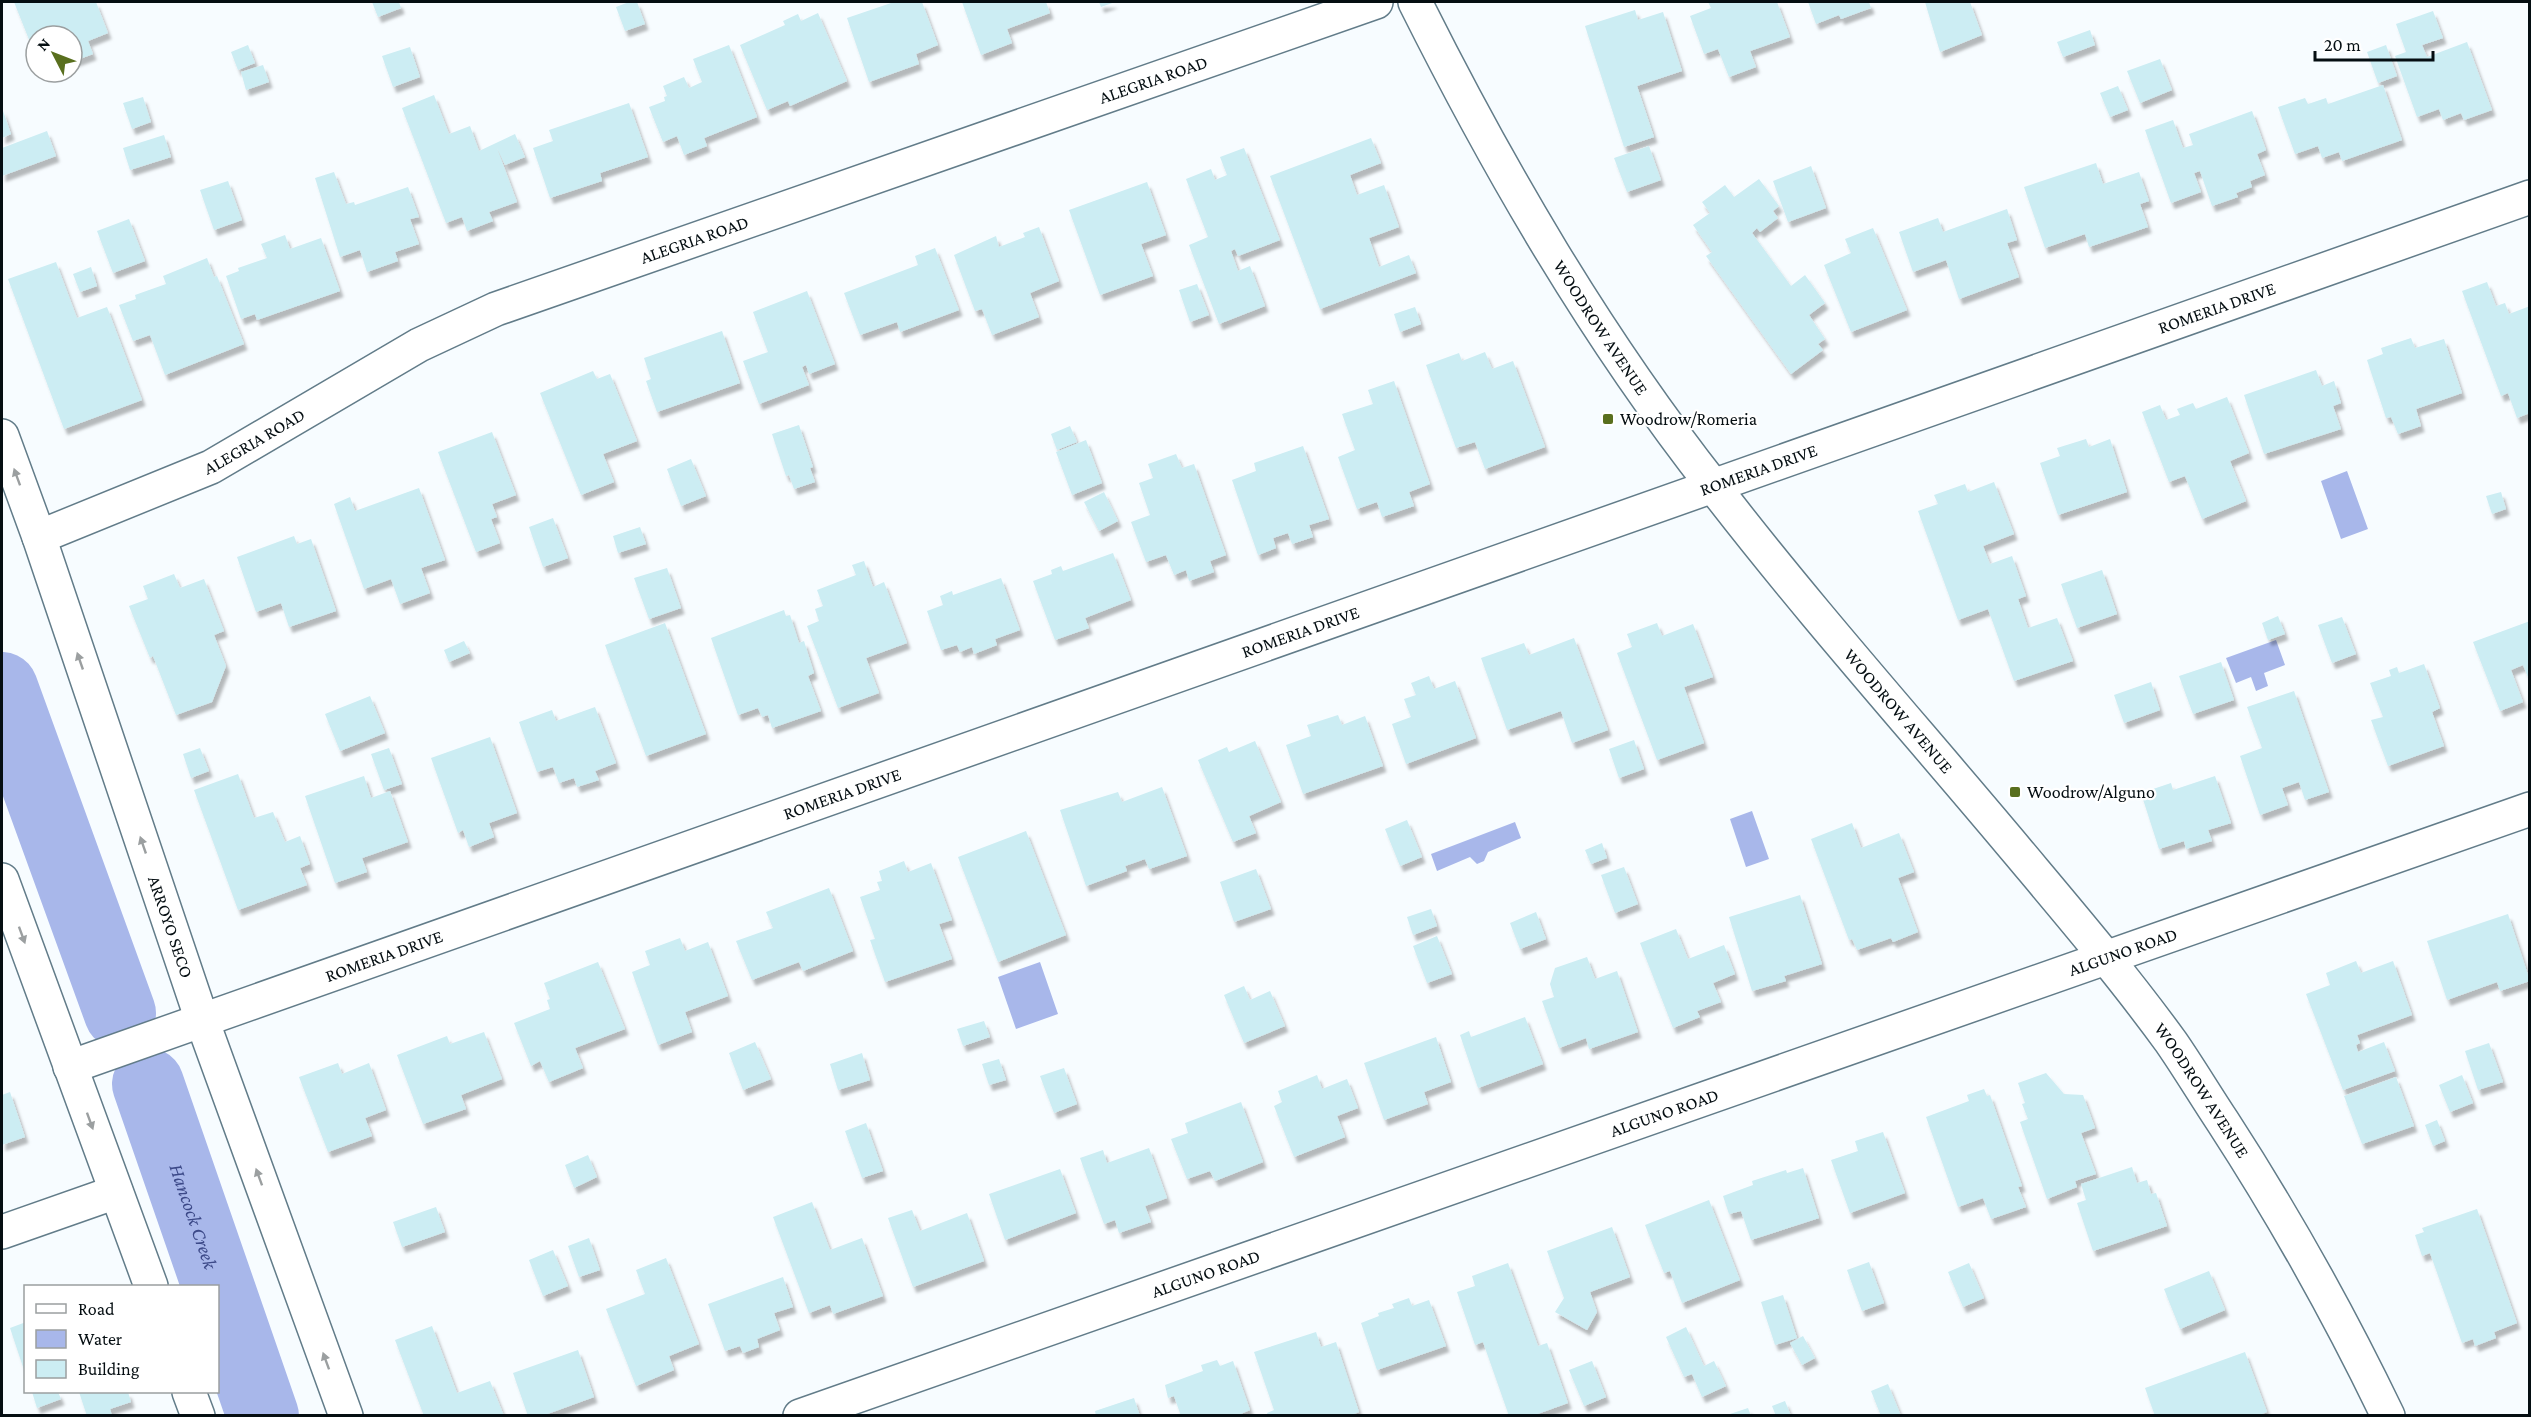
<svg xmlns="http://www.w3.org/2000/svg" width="2531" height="1417" viewBox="0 0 2531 1417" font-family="'Crimson Pro',serif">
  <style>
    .water { fill: #a8b7ea }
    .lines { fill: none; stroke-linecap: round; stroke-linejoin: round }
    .river { stroke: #a8b7ea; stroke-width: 72 }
    .building { fill: #ccedf3; filter: url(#shadow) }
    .minor-casing { stroke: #627c89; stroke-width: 36 }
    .minor { stroke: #fff; stroke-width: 33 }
    .oneway { fill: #9b9fa0 }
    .poi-dot { fill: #596f1e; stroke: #fff; stroke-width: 2 }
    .labels { text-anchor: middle; stroke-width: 4.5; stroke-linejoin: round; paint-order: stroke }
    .street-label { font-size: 18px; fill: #050e12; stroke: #fff }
    .poi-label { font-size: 18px; fill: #050e12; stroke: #fff; text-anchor: start }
    .water-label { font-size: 20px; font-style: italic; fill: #3c4988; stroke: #fff }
  </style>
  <defs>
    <filter id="shadow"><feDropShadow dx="3.5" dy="6" stdDeviation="1.5" flood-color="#0004"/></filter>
  </defs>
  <rect width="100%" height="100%" fill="#f7fcff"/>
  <!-- water -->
  <path class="water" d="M2347,471L2368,529L2341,539L2321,481Z
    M2276,640L2285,665L2264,673L2268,686L2256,691L2251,677L2236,683L2226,658Z
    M1752,811L1769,859L1746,867L1730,819Z
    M1515,822L1521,838L1488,852L1484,861L1477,864L1470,857L1437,871L1431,854Z
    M1040,962L1058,1014L1016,1029L998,977Z"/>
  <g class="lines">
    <!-- river -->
    <g class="river">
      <path d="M2,688L120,1013"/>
      <path id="s1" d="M148,1084L263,1416"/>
    </g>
  </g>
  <!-- building -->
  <path class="building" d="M14,2H96L108,33L88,41L93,54L72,62V36H36V45L32,47Z
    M372,2H399L401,8L378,17Z
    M629,2H637L645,24L625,31L616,7Z
    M894,2H922L938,45L916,54L919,64L869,82L847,18Z
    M962,2H1046L1050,13L1007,29L1012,43L981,55Z
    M1099,2H1115L1101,7Z
    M1708,2H1777L1790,37L1750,51L1756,67L1729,77L1718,49L1704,54L1690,16L1711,8Z
    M1808,2H1869L1871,8L1841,19L1839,15L1816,24Z
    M1925,2H1970L1982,35L1940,52Z
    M1635,10L1638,20L1663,12L1682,71L1637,86L1654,137L1624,147L1585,26Z
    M2433,11L2443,38L2422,45L2427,57L2467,42L2492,110L2464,120L2461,113L2443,120L2439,109L2417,117L2395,56L2406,52L2396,24Z
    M818,13L847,81L790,106L788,101L767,110L740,45L785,25L783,21L798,14L801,21Z
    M2090,30L2095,45L2063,57L2057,42Z
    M248,45L255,63L238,70L231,52Z
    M729,45L757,117L704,138L707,146L684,155L677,136L663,142L649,107L665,101L664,97L667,96L663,86L684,77L689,88L702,82L693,59Z
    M2386,45L2397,76L2378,83L2367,52Z
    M410,47L420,77L393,87L382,56Z
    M2160,59L2172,90L2140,103L2127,71Z
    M263,65L269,82L246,90L241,72Z
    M2383,85L2402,140L2342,161L2339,152L2322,158L2318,146L2295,154L2278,107L2305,98L2308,104L2326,98L2328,104Z
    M2118,86L2128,110L2110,117L2100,93Z
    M434,95L449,134L470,126L479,151L515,134L525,157L505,165L497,148L517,202L489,212L493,221L467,231L462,217L446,223L402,108Z
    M143,97L151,122L132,129L123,103Z
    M629,103L648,157L600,173L602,181L550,198L533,148L553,141L549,130Z
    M2,108L11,134L2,138Z
    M2252,111L2266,150L2257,154L2265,175L2250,181L2252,187L2236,193L2238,197L2212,206L2200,171L2194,173L2201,192L2171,203L2145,130L2173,120L2183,148L2193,145L2189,134Z
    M47,131L56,156L2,176V148Z
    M164,135L171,157L130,170L123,148Z
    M1371,138L1381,163L1350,175L1357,195L1384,185L1399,227L1369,238L1379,267L1409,255L1416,273L1320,309L1270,176Z
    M1649,146L1661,180L1627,192L1614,158Z
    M1244,148L1280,240L1238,256L1235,249L1231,251L1238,271L1250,266L1265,306L1219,324L1189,245L1208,237L1186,179L1211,169L1215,180L1227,175L1220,157Z
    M2096,163L2103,184L2139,172L2149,201L2140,204L2148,227L2089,247L2085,234L2045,248L2024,187Z
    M1811,166L1826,208L1788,222L1773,181Z
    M334,172L346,204L354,202L355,205L408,187L419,217L410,219L419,244L395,252L398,261L367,272L360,250L340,257L315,178Z
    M1759,179L1779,206L1773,211L1778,218L1760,232L1757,228L1752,233L1791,286L1805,275L1825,303L1809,315L1825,339L1818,344L1823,350L1791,374L1706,256L1712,252L1693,225L1710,213L1702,202L1725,185L1734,197Z
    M228,181L242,220L214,230L200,190Z
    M1147,182L1166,235L1141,244L1153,276L1100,295L1069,210Z
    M2007,209L2017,240L2007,243L2019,277L1959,299L1946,260L1913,272L1899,232L1938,218L1943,232Z
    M129,219L145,261L113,273L97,231Z
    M1039,227L1059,281L1030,293L1039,317L992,335L982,309L975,311L954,255L996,236L999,247L1025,237L1023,233Z
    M1873,228L1907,310L1851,332L1824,265L1851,253L1845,239Z
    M285,235L290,249L321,238L340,291L257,320L255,314L241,319L226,276L239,271L238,268L267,258L261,244Z
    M935,248L959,310L900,332L897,322L860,335L844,293L918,265L915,256Z
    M207,258L214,277L217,276L244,344L165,375L150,335L133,341L119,305L136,299L135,295L166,284L163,276Z
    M56,262L77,318L107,307L142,400L64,429L8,279Z
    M91,267L97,286L80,292L73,274Z
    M2487,282L2496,306L2505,303L2509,314L2530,306V413L2517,418L2508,393L2501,396L2462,291Z
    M1197,284L1209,315L1190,322L1179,290Z
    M807,291L835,364L809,374L806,365L802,367L809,385L759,404L743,361L768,352L753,312Z
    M1415,307L1421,324L1400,332L1394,314Z
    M722,331L740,383L657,412L646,381L651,379L644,358Z
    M2411,338L2415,348L2444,339L2462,393L2416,409L2421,426L2398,434L2391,417L2386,418L2367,360L2383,354L2381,348Z
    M1485,352L1492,369L1513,361L1545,447L1485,469L1475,442L1456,448L1426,365L1459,353L1462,361Z
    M2316,370L2322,386L2334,381L2341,403L2333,406L2341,429L2264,454L2244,395Z
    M593,371L597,379L610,374L637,441L603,454L614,482L581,495L540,393Z
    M1394,381L1430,484L1409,492L1414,506L1382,517L1377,502L1357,509L1338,457L1355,450L1342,414L1373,404L1368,390Z
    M2227,397L2249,453L2230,461L2246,501L2202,519L2185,476L2169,482L2142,412L2160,405L2166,420L2180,415L2177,409L2193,403L2196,409Z
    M799,425L813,467L810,468L815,482L794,489L789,475L786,476L772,434Z
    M1070,426L1077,442L1057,450L1051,434Z
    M492,432L516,495L492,504L497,517L491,519L500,543L476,552L438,452Z
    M2086,439L2089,447L2110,439L2127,492L2058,515L2040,463L2060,456L2057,448Z
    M1086,440L1102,483L1072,495L1056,452Z
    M1303,446L1329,519L1309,525L1313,537L1292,544L1288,533L1273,538L1276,548L1258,555L1232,480L1256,471L1254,463Z
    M1176,454L1182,468L1194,464L1226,555L1210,561L1214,572L1189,581L1186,570L1174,575L1166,555L1146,562L1131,522L1150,515L1139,483L1153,478L1148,464Z
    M691,459L706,496L681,506L667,469Z
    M1994,482L2014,534L1983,546L1990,564L2012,556L2026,596L2018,599L2028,628L2057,618L2073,661L2014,681L1988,609L1958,620L1918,511L1938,504L1934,495L1965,484L1968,492Z
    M419,488L445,560L421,568L430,593L400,604L391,579L364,589L334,504L350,497L355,511Z
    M1104,492L1118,521L1099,531L1084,502Z
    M2501,492L2506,509L2492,514L2486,496Z
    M553,518L568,558L543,567L529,527Z
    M640,527L646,544L618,553L613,536Z
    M294,536L297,544L311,539L336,611L289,627L281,603L256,612L237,557Z
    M1113,553L1131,600L1085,618L1089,628L1055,640L1033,581L1052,574L1051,570L1061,566L1063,571Z
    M864,561L873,587L884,582L907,643L866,658L879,693L838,708L807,626L819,621L815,609L823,606L817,590L856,575L852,565Z
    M667,568L681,608L649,619L634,578Z
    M2102,570L2117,614L2077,628L2061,584Z
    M174,574L180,588L204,579L224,631L214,635L226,666L212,702L176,715L153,656L150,658L129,606L148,599L143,586Z
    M1001,578L1020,630L995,639L997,645L974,654L972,647L960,652L957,645L941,650L927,611L943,605L940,596L952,591L953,595Z
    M784,610L786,616L790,615L799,643L804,641L814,673L808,676L821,711L772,728L768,715L762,717L758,708L738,715L711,638Z
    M2278,616L2285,634L2268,640L2262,623Z
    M2342,617L2356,654L2332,663L2318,625Z
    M2530,621V682L2523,665L2511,670L2523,702L2500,711L2473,642Z
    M665,623L706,734L646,756L605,645Z
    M1657,623L1662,636L1693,624L1713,677L1684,687L1704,743L1657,760L1617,653L1632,647L1627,634Z
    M1574,638L1608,730L1572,743L1561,711L1507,730L1481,658L1524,643L1529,655Z
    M464,641L470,653L449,662L444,650Z
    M2221,662L2234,700L2193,714L2179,676Z
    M2424,664L2440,708L2432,712L2444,746L2388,766L2371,720L2383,717L2370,683L2391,676L2389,670L2397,667L2399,673Z
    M1429,676L1434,689L1455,681L1476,738L1406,764L1392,724L1411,717L1404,699L1416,695L1411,683Z
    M2151,682L2160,710L2124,723L2114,695Z
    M2294,691L2329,792L2305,800L2299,782L2282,788L2288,805L2260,815L2240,756L2262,748L2247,707Z
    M370,696L385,733L340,751L325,714Z
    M595,707L616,763L595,771L599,780L577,787L574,778L559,783L553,767L537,772L519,722L552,710L556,721Z
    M1338,715L1342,725L1365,716L1383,766L1303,794L1286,745L1311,736L1307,725Z
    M490,737L517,813L489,823L494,837L469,847L463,830L458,833L431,758Z
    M1634,740L1644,769L1619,778L1609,749Z
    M1255,741L1281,802L1249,816L1256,833L1233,842L1198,760L1227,747L1229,752Z
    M200,748L209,771L191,778L183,754Z
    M389,748L402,784L384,790L371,754Z
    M238,774L254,818L273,812L285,842L300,836L310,864L300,868L307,885L238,910L194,790Z
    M364,776L371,798L390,791L408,842L362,858L367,872L335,883L305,796Z
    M2215,776L2231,823L2208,830L2212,841L2186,849L2184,841L2159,849L2141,793L2171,783L2173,790Z
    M1162,787L1187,856L1149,869L1145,859L1125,866L1127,871L1086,886L1060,810L1118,792L1122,802Z
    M1407,820L1422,857L1400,866L1385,829Z
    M1852,823L1861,848L1899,833L1914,872L1898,878L1918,932L1893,942L1891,938L1857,950L1852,939L1849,940L1811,839Z
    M1026,831L1066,935L998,962L958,857Z
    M1602,843L1607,858L1591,864L1585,850Z
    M904,861L908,872L931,863L952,920L939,924L952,959L885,982L870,940L875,939L860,897L880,890L877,882L882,881L879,871Z
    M1624,867L1638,904L1615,913L1601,875Z
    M1256,869L1271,909L1234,922L1220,882Z
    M829,888L853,951L803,971L799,962L752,980L736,941L773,928L766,912Z
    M1800,895L1822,964L1784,976L1786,981L1752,991L1729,917Z
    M1431,909L1437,926L1413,935L1407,917Z
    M1536,912L1546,939L1520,949L1510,923Z
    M2508,914L2530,981L2500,991L2497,982L2447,1000L2427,941Z
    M1676,929L1688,959L1724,945L1735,974L1713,983L1721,1002L1697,1011L1700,1017L1673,1028L1640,943Z
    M1437,936L1452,974L1427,983L1413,946Z
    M680,938L685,951L708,942L728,996L685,1012L692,1032L658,1045L632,972L650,965L645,951Z
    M1587,957L1595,979L1617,971L1638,1032L1589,1049L1586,1038L1559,1048L1542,1001L1554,997L1550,984L1555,968Z
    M2356,961L2361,973L2393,961L2412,1015L2357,1035L2360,1043L2356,1045L2358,1052L2384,1042L2395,1071L2343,1090L2306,994L2330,985L2326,973Z
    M598,962L625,1029L575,1048L583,1068L549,1082L540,1061L531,1066L514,1023L550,1009L547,1000L550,999L544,983Z
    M1244,986L1250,1000L1270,991L1285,1026L1244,1043L1224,995Z
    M1525,1017L1543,1064L1478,1088L1460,1035L1469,1031L1471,1037Z
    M984,1021L990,1037L963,1046L957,1029Z
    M484,1032L502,1079L461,1095L466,1109L423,1124L397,1055L447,1036L450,1044Z
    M1436,1037L1451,1082L1424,1092L1428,1104L1384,1120L1364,1063Z
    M755,1042L771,1079L743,1090L729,1053Z
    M2489,1043L2503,1082L2478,1090L2465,1051Z
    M862,1053L870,1080L838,1090L830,1064Z
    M999,1059L1006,1080L989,1085L982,1064Z
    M338,1063L342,1074L369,1063L386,1110L365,1118L372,1136L328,1152L299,1077Z
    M1064,1068L1077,1104L1054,1113L1040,1076Z
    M2046,1073L2064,1094L2083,1095L2095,1128L2081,1133L2096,1174L2075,1181L2077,1187L2047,1199L2020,1122L2028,1119L2022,1104L2025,1103L2018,1083Z
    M1317,1075L1322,1089L1347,1079L1358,1108L1337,1116L1345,1137L1294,1157L1274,1106L1282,1102L1278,1091Z
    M2462,1075L2473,1103L2450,1112L2439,1085Z
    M2396,1077L2414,1126L2362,1144L2344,1096Z
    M1984,1089L1987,1096L1990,1095L2022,1186L2018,1187L2026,1207L1991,1219L1983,1198L1958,1207L1926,1117L1969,1101L1967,1095Z
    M10,1092L25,1137L2,1145V1095Z
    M1241,1102L1263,1162L1215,1181L1210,1171L1187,1179L1171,1139L1188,1133L1185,1123Z
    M2437,1120L2445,1141L2433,1146L2425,1125Z
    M866,1123L883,1171L862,1178L845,1131Z
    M1883,1132L1905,1193L1850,1213L1831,1160L1858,1151L1855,1141Z
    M1149,1148L1167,1198L1145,1206L1151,1222L1119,1233L1115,1220L1104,1224L1080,1158L1103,1150L1107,1163Z
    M588,1155L597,1177L574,1188L565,1165Z
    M2132,1167L2137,1183L2147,1180L2151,1194L2156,1193L2167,1226L2093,1251L2077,1203L2086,1200L2081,1184Z
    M1803,1168L1819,1218L1751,1240L1741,1211L1729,1214L1723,1196L1753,1185L1752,1181L1786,1170L1787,1173Z
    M1060,1169L1076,1213L1005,1240L989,1194Z
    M1709,1200L1740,1280L1682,1303L1670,1271L1664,1273L1645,1225Z
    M812,1202L830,1250L862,1238L883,1296L833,1314L830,1305L809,1313L773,1217Z
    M436,1207L445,1232L402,1247L393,1222Z
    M2477,1209L2517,1323L2494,1332L2496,1338L2475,1346L2473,1339L2462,1343L2430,1253L2422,1256L2415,1235L2424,1232L2422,1228Z
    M912,1210L920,1231L967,1213L984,1261L913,1287L888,1218Z
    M1612,1227L1630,1277L1590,1292L1597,1312L1587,1330L1555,1312L1564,1298L1547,1251Z
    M589,1238L600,1270L579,1277L568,1246Z
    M553,1250L568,1286L543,1296L529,1260Z
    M666,1258L699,1344L669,1356L674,1370L636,1386L606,1309L645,1294L636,1270Z
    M1869,1262L1884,1303L1862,1311L1847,1270Z
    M1508,1263L1538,1346L1547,1343L1568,1403L1532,1416H1509L1483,1342L1475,1345L1457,1292L1475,1286L1472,1276Z
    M1969,1263L1984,1298L1963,1307L1948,1272Z
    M2209,1271L2225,1310L2180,1329L2164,1289Z
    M783,1277L793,1307L774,1313L780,1330L757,1339L759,1347L743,1353L740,1346L725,1351L708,1304Z
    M1783,1295L1797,1338L1775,1345L1761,1302Z
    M1409,1298L1412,1306L1429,1300L1446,1346L1377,1370L1361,1323L1379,1316L1378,1313L1394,1308L1392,1304Z
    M26,1322V1373H25L10,1328Z
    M432,1326L457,1393L490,1381L504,1416H424L395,1340Z
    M1686,1327L1704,1366L1714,1361L1726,1386L1702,1397L1692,1374L1684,1377L1666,1337Z
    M1316,1332L1321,1347L1336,1342L1359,1412L1349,1416H1268L1267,1413L1274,1410L1254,1352Z
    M1803,1336L1815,1358L1802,1365L1790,1343Z
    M578,1350L594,1397L542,1416H528L513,1373Z
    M2245,1352L2267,1412L2257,1416H2155L2145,1388Z
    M1217,1360L1220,1366L1233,1361L1250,1410L1236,1416H1181L1174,1396L1168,1398L1165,1385L1203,1371L1201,1365Z
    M1592,1361L1606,1397L1584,1406L1569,1370Z
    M1888,1384L1901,1416H1881L1871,1391Z
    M32,1392H58L61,1399L37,1408Z
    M79,1392H128L131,1402L110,1409L112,1416H87Z
    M1134,1398L1140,1416H1096L1095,1411Z
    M1785,1401L1791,1416H1776L1772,1406Z
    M1748,1408L1751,1416H1727V1415Z"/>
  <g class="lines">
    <defs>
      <g id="minor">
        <path id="s2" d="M1415,2C1500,172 1596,337 1714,487C1811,613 1917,731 2019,853C2071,915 2123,976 2171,1042C2189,1068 2205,1095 2223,1122C2284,1216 2339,1314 2388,1416"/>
        <path id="s3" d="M2,436L39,537L202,1020L346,1416"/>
        <path id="s4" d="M39,537L211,467L419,345L496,309L1376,2"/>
        <path d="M2,880L151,1286"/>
        <path id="s5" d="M70,1067L2530,197"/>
        <path d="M2,1232L116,1192"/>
        <path d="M189,1392L198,1416"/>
        <path id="s6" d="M800,1416L2530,809"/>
      </g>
    </defs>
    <!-- minor casing -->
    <use href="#minor" class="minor-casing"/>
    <!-- minor -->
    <use href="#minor" class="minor"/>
  </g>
  <!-- one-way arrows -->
  <defs><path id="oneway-solid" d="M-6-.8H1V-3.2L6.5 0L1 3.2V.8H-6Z" transform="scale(1.5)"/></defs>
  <g class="oneway">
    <use href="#oneway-solid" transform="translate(17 477) rotate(-110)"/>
    <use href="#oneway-solid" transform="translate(80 661) rotate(-109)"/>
    <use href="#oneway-solid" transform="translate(143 845) rotate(-109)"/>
    <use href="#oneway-solid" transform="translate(22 935) rotate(70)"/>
    <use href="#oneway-solid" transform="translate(90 1121) rotate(70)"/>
    <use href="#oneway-solid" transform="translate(259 1177) rotate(-110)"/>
    <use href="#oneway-solid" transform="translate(326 1361) rotate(-110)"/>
  </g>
  <!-- markers -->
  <g class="poi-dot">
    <rect x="1602" y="413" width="12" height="12" rx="3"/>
    <rect x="2009" y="786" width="12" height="12" rx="3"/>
  </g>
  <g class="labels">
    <!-- street labels -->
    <g class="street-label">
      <text dy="6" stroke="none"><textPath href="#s4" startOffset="1208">ALEGRIA ROAD</textPath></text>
      <text dy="6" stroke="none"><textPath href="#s4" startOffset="722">ALEGRIA ROAD</textPath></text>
      <text dy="6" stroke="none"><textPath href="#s5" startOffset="2277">ROMERIA DRIVE</textPath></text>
      <text dy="6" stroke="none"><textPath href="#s2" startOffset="375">WOODROW AVENUE</textPath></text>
      <text dy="6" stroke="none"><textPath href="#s4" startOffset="236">ALEGRIA ROAD</textPath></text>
      <text dy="6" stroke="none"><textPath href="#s5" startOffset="1791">ROMERIA DRIVE</textPath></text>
      <text dy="6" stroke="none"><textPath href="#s5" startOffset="1305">ROMERIA DRIVE</textPath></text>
      <text dy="6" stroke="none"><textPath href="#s2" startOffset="861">WOODROW AVENUE</textPath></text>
      <text dy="6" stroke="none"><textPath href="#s5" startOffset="819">ROMERIA DRIVE</textPath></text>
      <text dy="6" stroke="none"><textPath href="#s3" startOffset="519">ARROYO SECO</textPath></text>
      <text dy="6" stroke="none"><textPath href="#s6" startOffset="1402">ALGUNO ROAD</textPath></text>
      <text dy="6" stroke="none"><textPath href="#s5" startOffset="333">ROMERIA DRIVE</textPath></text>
      <text dy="6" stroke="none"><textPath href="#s2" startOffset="1347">WOODROW AVENUE</textPath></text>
      <text dy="6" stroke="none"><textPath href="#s6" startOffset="916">ALGUNO ROAD</textPath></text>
      <text dy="6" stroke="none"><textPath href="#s6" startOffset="430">ALGUNO ROAD</textPath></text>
    </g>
    <!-- poi labels -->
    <g class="poi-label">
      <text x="1620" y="425">Woodrow/Romeria</text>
      <text x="2027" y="798">Woodrow/Alguno</text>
    </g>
    <!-- water labels -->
    <g class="water-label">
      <text dy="7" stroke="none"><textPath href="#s1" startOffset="140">Hancock Creek</textPath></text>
    </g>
  </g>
  <!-- border -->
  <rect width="2531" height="1417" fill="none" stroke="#050e12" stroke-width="6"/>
  <!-- legend -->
  <rect x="24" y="1285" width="195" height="108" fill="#ffffff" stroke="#9b9fa0" stroke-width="1.5"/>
  <rect x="36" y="1304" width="30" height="9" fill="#ffffff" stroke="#9b9fa0" stroke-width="1.5"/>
  <text x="78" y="1315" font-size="18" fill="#050e12">Road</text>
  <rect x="36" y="1330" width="30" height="18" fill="#a8b7ea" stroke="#9b9fa0" stroke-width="1.5"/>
  <text x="78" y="1345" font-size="18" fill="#050e12">Water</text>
  <rect x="36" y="1360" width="30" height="18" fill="#ccedf3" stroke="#9b9fa0" stroke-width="1.5"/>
  <text x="78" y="1375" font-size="18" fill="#050e12">Building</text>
  <!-- north arrow -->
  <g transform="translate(54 54) rotate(312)"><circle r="28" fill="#ffffff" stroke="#9b9fa0" stroke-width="1.5"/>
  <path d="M0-4.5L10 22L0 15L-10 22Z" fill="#596f1e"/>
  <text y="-9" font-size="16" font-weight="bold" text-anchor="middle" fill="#050e12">N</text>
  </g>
  <!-- scale -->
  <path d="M2315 51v9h118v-9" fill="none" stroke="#050e12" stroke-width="3"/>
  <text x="2324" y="51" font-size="18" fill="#050e12" stroke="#ffffff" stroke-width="4.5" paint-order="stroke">20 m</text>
</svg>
